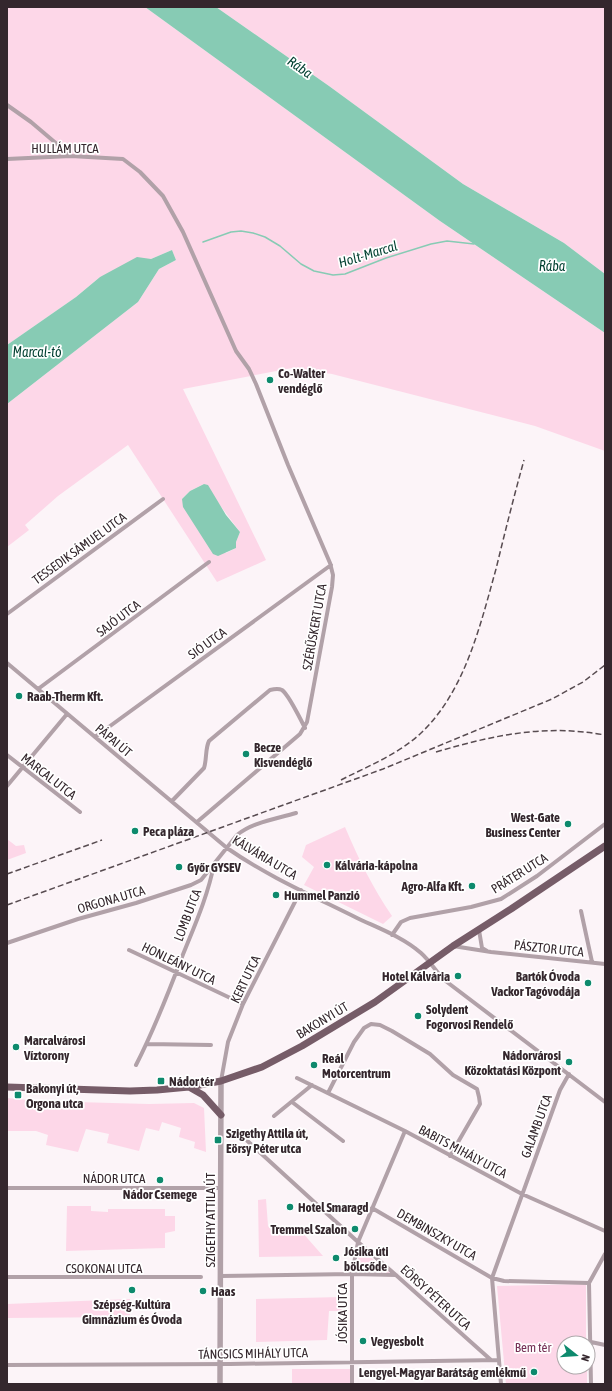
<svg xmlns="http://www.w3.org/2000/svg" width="612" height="1391" viewBox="0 0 612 1391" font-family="'Asap Condensed',sans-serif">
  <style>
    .green { fill: #fdd7e8; fill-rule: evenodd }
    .water { fill: #87cbb4 }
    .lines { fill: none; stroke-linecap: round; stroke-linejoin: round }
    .stream { stroke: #87cbb4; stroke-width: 1.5 }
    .minor { stroke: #b1a1a8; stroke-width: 4 }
    .tertiary { stroke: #b1a1a8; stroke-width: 5.5 }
    .primary { stroke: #765c68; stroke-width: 7 }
    .rail { stroke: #584c51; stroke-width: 1.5; stroke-dasharray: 6 3; stroke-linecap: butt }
    .poi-dot { fill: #0d8a6d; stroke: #fff; stroke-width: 1.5 }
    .labels { text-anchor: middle; stroke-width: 3.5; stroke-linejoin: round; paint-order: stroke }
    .street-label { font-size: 13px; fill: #34272d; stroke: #fff }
    .poi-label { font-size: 13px; font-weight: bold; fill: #34272d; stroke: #fff; text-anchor: start }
    .park-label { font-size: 13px; fill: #753056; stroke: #fff }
    .water-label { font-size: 14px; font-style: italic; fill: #003f30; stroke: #fff }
  </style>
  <rect width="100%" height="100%" fill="#fcf4f8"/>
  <!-- green -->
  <path class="green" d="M7,7H145L440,221L602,331L605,333V451L535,426L332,374L292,368L183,389L266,560L217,582L128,445L58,496L25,525L29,530L7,547V404L138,302L159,269L176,260L172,250L151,259L100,277L76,297L7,345ZM204,484L240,532L236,542V548L226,553L182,499L190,491Z
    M216,7H605V274L564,243L463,184L329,86Z
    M345,827C358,858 373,888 392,916L383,924L304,885L314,867L302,857L306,845Z
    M7,839L16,846L24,845L26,853L7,860Z
    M7,1098L39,1101L149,1104L194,1103L204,1108L206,1152L194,1148L195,1142L179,1137L181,1128L162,1122L159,1131L146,1128L139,1151L107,1143L109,1134L86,1129L78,1152L46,1145L48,1135L36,1131H7Z
    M266,1199L268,1226L275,1235L284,1226L293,1236L301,1231L323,1256L259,1257L258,1200Z
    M67,1206H91V1211L108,1212V1209H165V1216H175V1231L165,1233V1248L66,1251Z
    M360,1249L390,1273L356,1271Z
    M586,1284V1343H564V1367H587V1384H506L497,1286Z
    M342,1297V1311H329L327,1340L256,1342V1299Z
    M130,1299V1317L7,1318V1304Z
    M292,1369H350L351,1384H292Z"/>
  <!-- water -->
  <path class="water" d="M145,7H216L329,86L463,184L564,243L605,274V333L440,221Z
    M172,250L176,260L159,269L138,302L7,404V345L76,297L100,277L137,257L151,259Z
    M204,484L208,485L226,515L240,532L236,542V548L218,556L213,554L183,507L182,499L190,491Z"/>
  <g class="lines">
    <!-- stream -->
    <path class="stream" d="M203,242L231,232L241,231L253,233L265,237L280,246L301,264L314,271L333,275L345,274L386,258L431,244L447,241L474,244"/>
    <!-- minor -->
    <path class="minor" d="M7,105L31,122L71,156
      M7,159L71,156L123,159L140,172L163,196L183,232L236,351L249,369L256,384L288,465L330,563L333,575L332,587L307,722L300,734L197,822
      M7,614L163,499
      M7,663L227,848C267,876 313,896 357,918C378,928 403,937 421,953C429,960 436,971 443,979L605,1102
      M38,689L209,562
      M95,737L331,565
      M7,755L80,812
      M7,786L67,714
      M172,801L204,768C207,759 205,749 209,741L270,690C274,689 278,688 282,690C288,694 301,720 305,728
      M581,911L592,962
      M479,930L482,948L487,951
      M392,935L401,922L410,918L471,907L501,899L537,876L605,824
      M7,943L78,919L136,903L191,885L201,880L237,835C253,822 276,819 296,813
      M453,946L491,952L605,964
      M129,950L243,1004
      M147,1044L211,1045
      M136,1065C154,1030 168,994 182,957C194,927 208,896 214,864
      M297,1078L405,1131L522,1194L605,1231
      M221,1081L228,1042L243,1004L301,890
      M328,1093L354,1042L364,1028L371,1024L380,1025L392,1031L430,1054L453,1075L477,1089L479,1097L480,1104L450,1156
      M292,1102L343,1141
      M274,1116L312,1085
      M242,1136L358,1242L397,1276L491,1360
      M7,1188H220
      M372,1208L492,1278L504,1281L589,1283
      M221,1276L352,1274L396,1275
      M7,1277H201
      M589,1283L591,1384
      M589,1283L605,1254
      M591,1342L605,1345
      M7,1365L230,1364L499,1360
      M352,1384V1274L358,1242L405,1131
      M501,1384L492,1278L560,1090L569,1074"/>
    <!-- tertiary -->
    <path class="tertiary" d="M220,1384L221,1081"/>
    <!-- primary -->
    <path class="primary" d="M7,1087L130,1091L157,1090L189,1087L221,1081L262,1067L302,1046L375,1002L453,946L511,909L605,846
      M189,1087L203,1095L221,1115"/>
    <!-- rail -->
    <path class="rail" d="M436,752C494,735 545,724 605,735
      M341,780C368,766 397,755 420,734C465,692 480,626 496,569C505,532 514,496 524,460
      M7,874L102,840
      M7,905L383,769L552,699L583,682L605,665"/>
  </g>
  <!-- markers -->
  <g class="poi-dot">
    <circle cx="270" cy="380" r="4"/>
    <circle cx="19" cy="696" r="4"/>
    <circle cx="246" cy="754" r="4"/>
    <circle cx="568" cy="824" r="4"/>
    <circle cx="135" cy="831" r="4"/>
    <circle cx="327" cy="865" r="4"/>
    <circle cx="179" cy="867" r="4"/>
    <circle cx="472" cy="886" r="4"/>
    <circle cx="276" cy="895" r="4"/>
    <circle cx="458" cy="976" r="4"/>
    <circle cx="588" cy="983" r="4"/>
    <circle cx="418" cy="1016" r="4"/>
    <circle cx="16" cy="1047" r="4"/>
    <circle cx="569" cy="1062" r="4"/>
    <circle cx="314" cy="1065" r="4"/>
    <rect x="157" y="1077" width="8" height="8" rx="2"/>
    <rect x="14" y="1091" width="8" height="8" rx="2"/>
    <rect x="214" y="1136" width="8" height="8" rx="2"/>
    <circle cx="160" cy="1180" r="4"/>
    <circle cx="290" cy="1207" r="4"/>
    <circle cx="355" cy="1229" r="4"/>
    <circle cx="336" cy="1258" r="4"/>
    <circle cx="132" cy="1290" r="4"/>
    <circle cx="203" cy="1291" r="4"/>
    <circle cx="363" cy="1341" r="4"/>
    <circle cx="534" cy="1372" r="4"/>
  </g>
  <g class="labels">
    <!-- street labels -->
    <g class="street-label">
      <text x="65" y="153">HULLÁM UTCA</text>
      <text transform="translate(79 548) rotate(-36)" y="5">TESSEDIK SÁMUEL UTCA</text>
      <text transform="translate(118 618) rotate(-37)" y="5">SAJÓ UTCA</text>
      <text transform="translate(314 627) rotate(-80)" y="5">SZÉRŰSKERT UTCA</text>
      <text transform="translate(207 643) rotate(-36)" y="5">SIÓ UTCA</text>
      <text transform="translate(114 740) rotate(40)" y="5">PÁPAI ÚT</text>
      <text transform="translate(49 776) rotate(38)" y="5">MARCAL UTCA</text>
      <text transform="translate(265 857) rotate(31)" y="5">KÁLVÁRIA UTCA</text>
      <text transform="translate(519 873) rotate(-32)" y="5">PRÁTER UTCA</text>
      <text transform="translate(111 899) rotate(-16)" y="5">ORGONA UTCA</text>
      <text transform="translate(187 915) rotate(-69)" y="5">LOMB UTCA</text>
      <text transform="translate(549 948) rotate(6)" y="5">PÁSZTOR UTCA</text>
      <text transform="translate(179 963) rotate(26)" y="5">HONLEÁNY UTCA</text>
      <text transform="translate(245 979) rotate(-64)" y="5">KERT UTCA</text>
      <text transform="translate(322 1020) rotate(-31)" y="5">BAKONYI ÚT</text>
      <text transform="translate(536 1126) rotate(-70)" y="5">GALAMB UTCA</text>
      <text transform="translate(463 1151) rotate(28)" y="5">BABITS MIHÁLY UTCA</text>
      <text x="114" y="1183">NÁDOR UTCA</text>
      <text transform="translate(210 1220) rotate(-90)" y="5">SZIGETHY ATTILA ÚT</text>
      <text transform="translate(437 1234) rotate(30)" y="5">DEMBINSZKY UTCA</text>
      <text x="104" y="1273">CSOKONAI UTCA</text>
      <text transform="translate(436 1297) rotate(42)" y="5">EÖRSY PÉTER UTCA</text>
      <text transform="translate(342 1313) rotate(-90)" y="5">JÓSIKA UTCA</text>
      <text transform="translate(253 1353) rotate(-1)" y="5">TÁNCSICS MIHÁLY UTCA</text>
    </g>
    <!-- poi labels -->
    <g class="poi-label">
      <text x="278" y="378">Co-Walter<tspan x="278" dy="15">vendéglő</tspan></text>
      <text x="27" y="701">Raab-Therm Kft.</text>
      <text x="254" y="752">Becze<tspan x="254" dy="15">Kisvendéglő</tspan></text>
      <text x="560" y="822" text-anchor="end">West-Gate<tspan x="560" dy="15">Business Center</tspan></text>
      <text x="143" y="836">Peca pláza</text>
      <text x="335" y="870">Kálvária-kápolna</text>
      <text x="187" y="872">Győr GYSEV</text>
      <text x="464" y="891" text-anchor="end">Agro-Alfa Kft.</text>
      <text x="284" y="900">Hummel Panzió</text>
      <text x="450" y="981" text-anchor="end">Hotel Kálvária</text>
      <text x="580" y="981" text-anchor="end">Bartók Óvoda<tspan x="580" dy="15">Vackor Tagóvodája</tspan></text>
      <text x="426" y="1014">Solydent<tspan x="426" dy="15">Fogorvosi Rendelő</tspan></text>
      <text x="24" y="1045">Marcalvárosi<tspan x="24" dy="15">Víztorony</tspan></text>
      <text x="561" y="1060" text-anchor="end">Nádorvárosi<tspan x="561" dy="15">Közoktatási Központ</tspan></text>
      <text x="322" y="1063">Reál<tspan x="322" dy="15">Motorcentrum</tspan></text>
      <text x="169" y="1086">Nádor tér</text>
      <text x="26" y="1093">Bakonyi út,<tspan x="26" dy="15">Orgona utca</tspan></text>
      <text x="226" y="1138">Szigethy Attila út,<tspan x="226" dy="15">Eörsy Péter utca</tspan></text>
      <text x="160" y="1199" text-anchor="middle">Nádor Csemege</text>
      <text x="298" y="1212">Hotel Smaragd</text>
      <text x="347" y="1234" text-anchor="end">Tremmel Szalon</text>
      <text x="344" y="1256">Jósika úti<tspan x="344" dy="15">bölcsőde</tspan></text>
      <text x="211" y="1296">Haas</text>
      <text x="132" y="1309" text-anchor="middle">Szépség-Kultúra<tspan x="132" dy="15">Gimnázium és Óvoda</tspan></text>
      <text x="371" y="1346">Vegyesbolt</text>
      <text x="526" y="1377" text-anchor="end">Lengyel-Magyar Barátság emlékmű</text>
    </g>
    <!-- park labels -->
    <g class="park-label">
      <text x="533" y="1352">Bem tér</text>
    </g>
    <!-- water labels -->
    <g class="water-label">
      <text transform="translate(300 67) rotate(35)" y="5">Rába</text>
      <text transform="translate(368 254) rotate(-17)" y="5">Holt-Marcal</text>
      <text x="552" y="271">Rába</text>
      <text x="37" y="357">Marcal-tó</text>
    </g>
  </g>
  <!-- border -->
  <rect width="612" height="1391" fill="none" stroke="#34272d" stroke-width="16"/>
  <!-- north arrow -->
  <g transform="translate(576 1355) rotate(107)"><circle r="19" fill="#ffffff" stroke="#aea9ab"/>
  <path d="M0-3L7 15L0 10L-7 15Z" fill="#0d8a6d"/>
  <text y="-6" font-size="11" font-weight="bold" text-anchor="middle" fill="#34272d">N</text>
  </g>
</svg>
